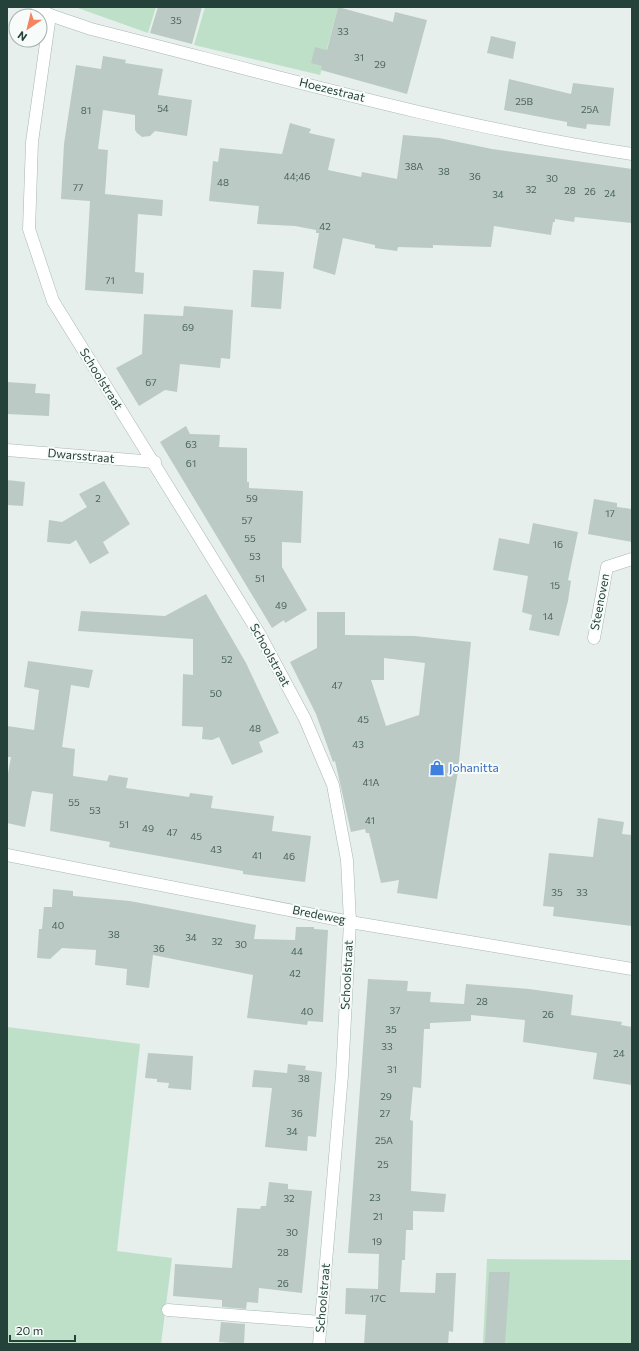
<svg xmlns="http://www.w3.org/2000/svg" width="639" height="1351" viewBox="0 0 639 1351" font-family="Commissioner,sans-serif">
  <style>
    .green { fill: #bfe0c8 }
    .building { fill: #bbcac4; fill-rule: evenodd }
    .lines { fill: none; stroke-linecap: round; stroke-linejoin: round }
    .service-casing { stroke: #a8b8b2; stroke-width: 13 }
    .minor-casing { stroke: #a8b8b2; stroke-width: 13 }
    .tertiary-casing { stroke: #a8b8b2; stroke-width: 13 }
    .service { stroke: #fff; stroke-width: 12 }
    .minor { stroke: #fff; stroke-width: 12 }
    .tertiary { stroke: #fff; stroke-width: 12 }
    .labels { text-anchor: middle; stroke-width: 4; stroke-linejoin: round; paint-order: stroke }
    .number-label { font-size: 10px; fill: #4a645c }
    .street-label { font-size: 12px; fill: #24423a; stroke: #f7fbf9 }
    .shop-label { font-size: 12px; fill: #366cbe; stroke: #f7fbf9; text-anchor: start }
  </style>
  <rect width="100%" height="100%" fill="#e6efeb"/>
  <!-- green -->
  <path class="green" d="M75,7H156L148,33Z
    M205,7H338L320,75L194,45Z
    M7,1027L140,1044L117,1251L172,1258L161,1344H7Z
    M487,1259L632,1260V1344H483Z"/>
  <!-- building -->
  <path class="building" d="M158,7H202L192,44L150,33Z
    M338,7L393,22L395,12L427,20L407,94L321,70L322,66L311,63L315,47L327,50Z
    M491,36L516,42L513,59L487,53Z
    M103,56L126,60L125,63L163,69L158,95L192,100L187,136L155,131L150,136L142,137L137,133L135,130V115L103,110L98,149L108,150L105,194L163,200L162,216L138,214L135,272L144,273L143,294L85,290L90,201L61,199L64,144L76,65L101,69Z
    M509,79L571,94L573,83L614,88L610,126L587,124L586,129L567,126V122L504,110Z
    M290,123L311,129L309,133L335,139L328,170L361,177L362,172L397,179L403,135L439,138L492,149L632,169V223L575,217L574,222L555,219V222H553L551,235L494,226L491,247L433,245V248L398,247L397,251L375,248V245L343,238L335,275L313,268L319,233H316V230L295,226L257,224L259,206L209,201L213,161L218,162L220,148L282,154Z
    M253,270L284,272L281,309L251,307Z
    M184,306L233,310L230,359L221,358L220,368L180,364L177,392L165,390L139,406L116,368L142,354L144,314L183,316Z
    M7,382L36,384L35,393L50,394L49,416L7,414Z
    M186,426L190,434L220,435L219,447L247,448V482H249V488L303,491L301,543L282,542V567L307,610L285,623L284,620L272,628L160,442Z
    M7,480L25,482L23,506L7,505Z
    M104,481L130,524L103,542L109,553L90,564L76,540L70,544L47,542L49,520L62,522L87,507L79,494Z
    M594,499L617,503V507L632,509V542L588,534Z
    M533,523L578,532L568,580L571,581L568,601L559,636L529,630L532,615L522,612L528,576L493,570L499,538L529,544Z
    M206,594L246,663L279,733L259,742L263,752L232,765L219,737L212,740L202,739L203,727L182,726L183,674L193,675V639L78,631L81,611L165,616Z
    M317,612H345V635L415,636L471,642L458,771L437,899L397,893L399,880L381,883L369,833H366L365,829L351,832L335,761L333,762L316,714L290,662L317,648ZM384,658L425,663L419,715L386,726L371,680H384Z
    M28,661L93,670L89,688L71,685L62,747L75,749L73,776L107,781L109,775L128,778L126,788L189,797L190,793L213,796L211,808L274,816L272,831L311,836L305,882L243,874V871L109,847L110,842L50,831L53,794L32,791L25,827L7,823V779L11,757H7V726L34,730L39,690L24,687Z
    M598,818L624,822L622,834L632,835V926L553,916L554,907L543,906L549,853L593,857Z
    M53,889L73,891V896L130,901L256,925L254,939L295,940L296,927H314V929L328,930L323,1022L308,1021L307,1025L247,1018L253,975L153,955L149,988L126,985L127,969L95,965L96,950L62,948L50,959L37,958L39,929H42L44,907H52Z
    M368,979L408,981L407,991L431,992L430,1002L464,1004L466,984L529,989L573,995L571,1015L622,1022L621,1025L632,1027V1085L593,1079L597,1053L523,1042L525,1020L471,1015V1021L430,1023V1029H424L421,1088L413,1087L410,1120L413,1121L411,1191L446,1194L444,1212L413,1211V1230H406L405,1260H402L400,1292L435,1293L436,1273H456L453,1332L449,1331L448,1344H364L366,1315L345,1314L346,1288L378,1289L379,1254L348,1253Z
    M148,1053L193,1056L191,1090L168,1088L169,1083L157,1082V1079L145,1078Z
    M288,1064L306,1066L305,1070L322,1072L316,1137L308,1136L307,1151L265,1147L272,1088L252,1087L254,1070L287,1073Z
    M269,1182L288,1184V1189L312,1191L302,1293L259,1288L258,1303L247,1302L246,1309L222,1307V1300L173,1296L175,1264L232,1268L237,1208L260,1209L261,1206H266Z
    M489,1272H510L505,1344H485Z
    M221,1322L245,1324L244,1344L219,1342Z"/>
  <g class="lines">
    <defs>
      <path id="service" d="M168,1310L321,1322"/>
      <path id="minor" d="M50,15L91,29C270,74 449,126 632,154
        M7,450L155,462
        M594,638L607,567L632,559
        M7,855L350,922L632,969"/>
      <path id="tertiary" d="M37,7L50,15L32,142L29,229L53,301L260,635L305,719L333,785L347,860L350,922L342,1075L319,1344"/>
    </defs>
    <!-- service casing -->
    <use href="#service" class="service-casing"/>
    <!-- minor casing -->
    <use href="#minor" class="minor-casing"/>
    <!-- tertiary casing -->
    <use href="#tertiary" class="tertiary-casing"/>
    <!-- service -->
    <use href="#service" class="service"/>
    <!-- minor -->
    <use href="#minor" class="minor"/>
    <!-- tertiary -->
    <use href="#tertiary" class="tertiary"/>
  </g>
  <!-- icons -->
  <defs>
    <symbol id="shop-bare" viewBox="-9 -9 18 18"><path d="M-5-2.5h2.3a2.7 3.5 0 0 1 5.4 0H5L5.5 6h-11ZM-1.5-2.5h3a1.5 2.3 0 0 0-3 0Z" fill="#3f7fe0" stroke="#f7fbf9" stroke-width="2.5" paint-order="stroke"/></symbol>
  </defs>
  <g fill-rule="evenodd">
    <use href="#shop-bare" x="426" y="757" width="22" height="22"/>
  </g>
  <g class="labels">
    <!-- number labels -->
    <g class="number-label">
      <text x="176" y="24">35</text>
      <text x="343" y="35">33</text>
      <text x="359" y="61">31</text>
      <text x="380" y="68">29</text>
      <text x="524" y="105">25B</text>
      <text x="163" y="112">54</text>
      <text x="590" y="113">25A</text>
      <text x="86" y="114">81</text>
      <text x="414" y="170">38A</text>
      <text x="444" y="175">38</text>
      <text x="297" y="180">44;46</text>
      <text x="475" y="180">36</text>
      <text x="552" y="182">30</text>
      <text x="223" y="186">48</text>
      <text x="78" y="191">77</text>
      <text x="531" y="193">32</text>
      <text x="570" y="194">28</text>
      <text x="590" y="195">26</text>
      <text x="610" y="197">24</text>
      <text x="498" y="198">34</text>
      <text x="325" y="230">42</text>
      <text x="110" y="284">71</text>
      <text x="188" y="331">69</text>
      <text x="151" y="386">67</text>
      <text x="191" y="448">63</text>
      <text x="191" y="467">61</text>
      <text x="98" y="502">2</text>
      <text x="252" y="502">59</text>
      <text x="610" y="517">17</text>
      <text x="247" y="524">57</text>
      <text x="250" y="542">55</text>
      <text x="558" y="548">16</text>
      <text x="255" y="560">53</text>
      <text x="260" y="582">51</text>
      <text x="555" y="589">15</text>
      <text x="281" y="609">49</text>
      <text x="548" y="620">14</text>
      <text x="227" y="663">52</text>
      <text x="337" y="689">47</text>
      <text x="216" y="697">50</text>
      <text x="363" y="723">45</text>
      <text x="255" y="732">48</text>
      <text x="358" y="748">43</text>
      <text x="371" y="786">41A</text>
      <text x="74" y="806">55</text>
      <text x="95" y="814">53</text>
      <text x="370" y="824">41</text>
      <text x="124" y="828">51</text>
      <text x="148" y="832">49</text>
      <text x="172" y="836">47</text>
      <text x="196" y="840">45</text>
      <text x="216" y="853">43</text>
      <text x="257" y="859">41</text>
      <text x="289" y="860">46</text>
      <text x="557" y="896">35</text>
      <text x="582" y="896">33</text>
      <text x="58" y="929">40</text>
      <text x="114" y="938">38</text>
      <text x="191" y="941">34</text>
      <text x="217" y="945">32</text>
      <text x="241" y="948">30</text>
      <text x="159" y="952">36</text>
      <text x="297" y="955">44</text>
      <text x="295" y="977">42</text>
      <text x="482" y="1005">28</text>
      <text x="395" y="1014">37</text>
      <text x="307" y="1015">40</text>
      <text x="548" y="1018">26</text>
      <text x="391" y="1033">35</text>
      <text x="387" y="1050">33</text>
      <text x="619" y="1057">24</text>
      <text x="392" y="1073">31</text>
      <text x="304" y="1082">38</text>
      <text x="386" y="1100">29</text>
      <text x="297" y="1117">36</text>
      <text x="385" y="1117">27</text>
      <text x="292" y="1135">34</text>
      <text x="384" y="1144">25A</text>
      <text x="383" y="1168">25</text>
      <text x="375" y="1201">23</text>
      <text x="289" y="1202">32</text>
      <text x="378" y="1220">21</text>
      <text x="292" y="1236">30</text>
      <text x="377" y="1245">19</text>
      <text x="283" y="1256">28</text>
      <text x="283" y="1287">26</text>
      <text x="378" y="1302">17C</text>
    </g>
    <!-- street labels -->
    <g class="street-label">
      <text transform="translate(332 90) rotate(14)" y="4">Hoezestraat</text>
      <text transform="translate(101 379) rotate(58)" y="4">Schoolstraat</text>
      <text transform="translate(81 456) rotate(5)" y="4">Dwarsstraat</text>
      <text transform="translate(600 602) rotate(-79)" y="4">Steenoven</text>
      <text transform="translate(270 655) rotate(61)" y="4">Schoolstraat</text>
      <text transform="translate(319 915) rotate(11)" y="4">Bredeweg</text>
      <text transform="translate(347 975) rotate(-87)" y="4">Schoolstraat</text>
      <text transform="translate(323 1298) rotate(-85)" y="4">Schoolstraat</text>
    </g>
    <!-- shop labels -->
    <g class="shop-label">
      <text x="449" y="772">Johanitta</text>
    </g>
  </g>
  <!-- border -->
  <rect width="639" height="1351" fill="none" stroke="#24423a" stroke-width="16"/>
  <!-- north arrow -->
  <g transform="translate(28 28) rotate(215)"><circle r="19" fill="#f7fbf9" stroke="#a3b1ad"/>
  <path d="M0-3L7 15L0 10L-7 15Z" fill="#f4845f"/>
  <text y="-6" font-size="11" font-weight="bold" text-anchor="middle" fill="#24423a">N</text>
  </g>
  <!-- scale -->
  <path d="M10 1335v6h65v-6" fill="none" stroke="#24423a" stroke-width="2"/>
  <text x="16" y="1335" font-size="12" fill="#24423a" stroke="#f7fbf9" stroke-width="3" paint-order="stroke">20 m</text>
</svg>
